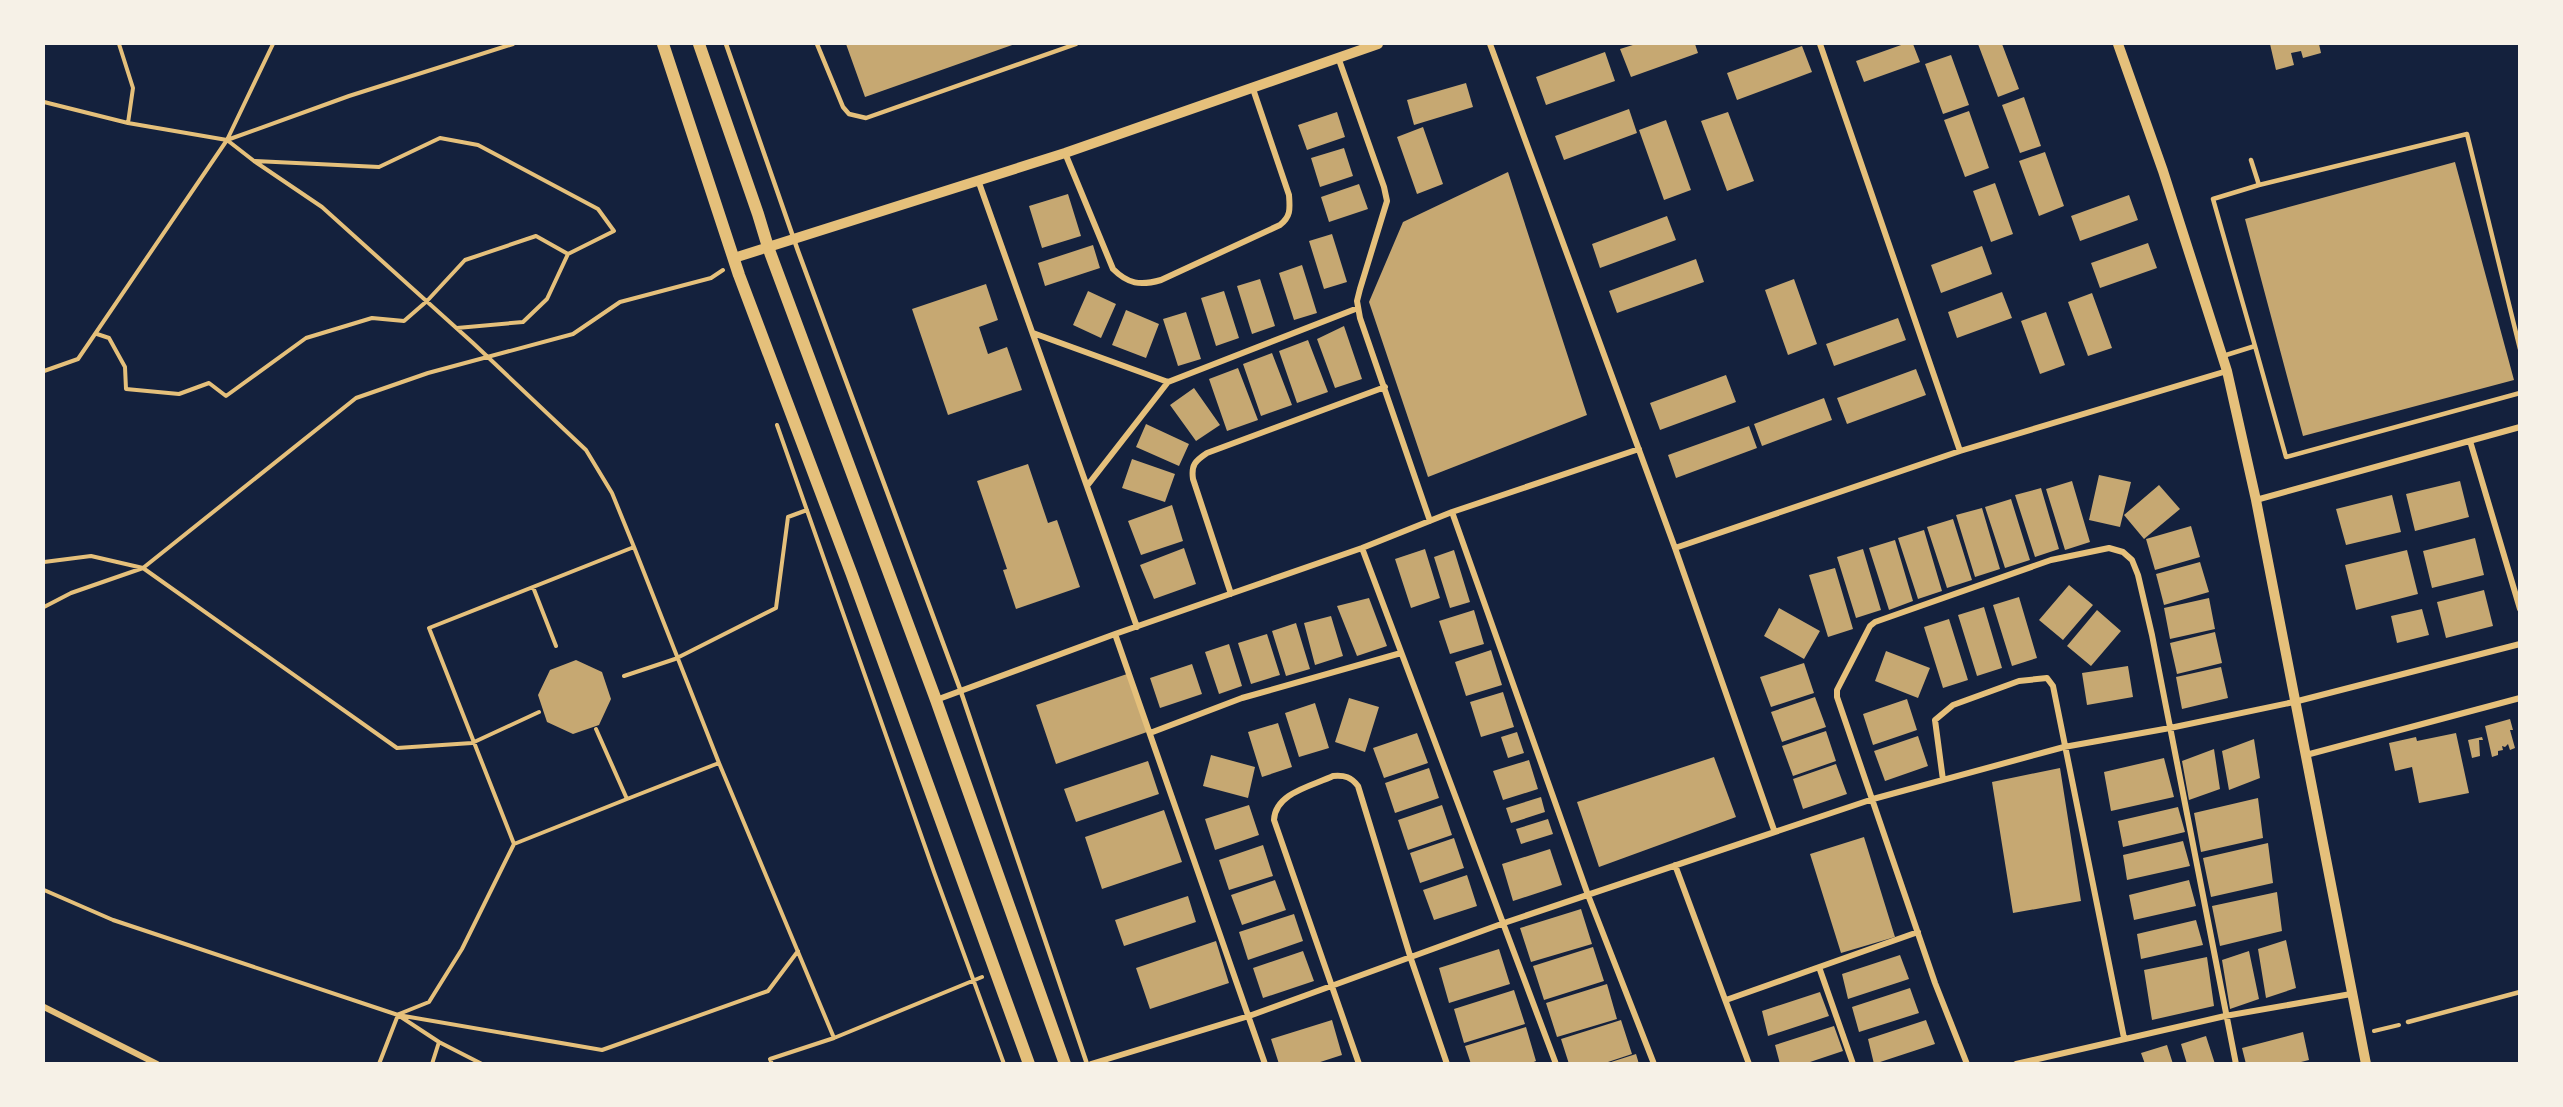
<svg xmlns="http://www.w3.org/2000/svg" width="2563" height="1107" viewBox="0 0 2563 1107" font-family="Jost,sans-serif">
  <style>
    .building { fill: #c6a872 }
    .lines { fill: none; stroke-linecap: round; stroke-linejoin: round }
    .path { stroke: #e5c07b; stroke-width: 4 }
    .service { stroke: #e5c07b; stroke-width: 4.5 }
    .minor { stroke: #e5c07b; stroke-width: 6 }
    .tertiary { stroke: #e5c07b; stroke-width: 10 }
    .secondary { stroke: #e5c07b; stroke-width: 12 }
  </style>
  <rect width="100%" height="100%" fill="#14213d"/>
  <!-- building -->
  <path class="building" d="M846,44H1015L865,97Z
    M1636,44H1695L1698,53L1631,77L1620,49Z
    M1904,44H1913L1920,62L1864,82L1856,61Z
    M1978,44H2002L2019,89L1998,97Z
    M2270,44H2319L2321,53L2303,58L2301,51L2291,53L2294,65L2276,70Z
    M1802,46L1812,72L1737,100L1727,73Z
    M1605,52L1615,81L1546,105L1536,77Z
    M1951,55L1969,105L1943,114L1925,64Z
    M1466,83L1473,107L1414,125L1407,100Z
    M2024,97L2041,146L2020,153L2002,105Z
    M1629,109L1637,133L1564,160L1555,136Z
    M1969,111L1989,168L1965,177L1944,120Z
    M1337,112L1345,137L1307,150L1298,125Z
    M1728,112L1754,181L1727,191L1701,121Z
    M1666,120L1691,190L1664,200L1639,130Z
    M1423,127L1443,184L1417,194L1397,137Z
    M1344,148L1353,176L1320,187L1311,158Z
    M2045,152L2064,206L2039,216L2019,161Z
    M2455,162L2514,380L2303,436L2245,219Z
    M1508,172L1587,415L1428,477L1369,302L1403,222Z
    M1995,183L2013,234L1991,242L1973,191Z
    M1359,184L1368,209L1329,222L1321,197Z
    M1068,194L1081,236L1042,248L1029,206Z
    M2129,195L2138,220L2080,241L2071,216Z
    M1667,216L1676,240L1600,268L1592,244Z
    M1332,234L1347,282L1324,289L1309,241Z
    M2148,243L2157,268L2100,288L2091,263Z
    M1093,245L1100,268L1045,286L1038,263Z
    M1982,246L1992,274L1941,293L1931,265Z
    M1696,259L1704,282L1617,313L1609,291Z
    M1302,265L1317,313L1294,320L1279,273Z
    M1260,279L1275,326L1252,334L1237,286Z
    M1794,279L1817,344L1788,355L1765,290Z
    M986,284L998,320L979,327L988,354L1007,347L1022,390L948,415L912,309Z
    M1088,291L1116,304L1101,338L1073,325Z
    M1224,291L1239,338L1216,346L1201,298Z
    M2002,292L2012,318L1957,338L1948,312Z
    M2092,293L2112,348L2088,356L2068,302Z
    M1126,310L1159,324L1146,358L1112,345Z
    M1186,312L1201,359L1178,366L1163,319Z
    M2046,312L2065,365L2040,374L2021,321Z
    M1898,318L1906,340L1834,366L1826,344Z
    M1344,326L1362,379L1335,388L1317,339Z
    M1308,340L1328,392L1297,403L1279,351Z
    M1272,353L1292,405L1261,416L1243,364Z
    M1238,368L1258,420L1227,431L1209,379Z
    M1916,369L1926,395L1847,424L1837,398Z
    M1726,375L1736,402L1660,430L1650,403Z
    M1194,388L1220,425L1196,441L1170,405Z
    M1824,398L1832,420L1762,446L1754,424Z
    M1146,424L1189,444L1179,466L1136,447Z
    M1749,426L1757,448L1676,478L1668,455Z
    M1132,459L1175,474L1165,502L1122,488Z
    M1028,464L1048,523L1057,520L1080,587L1016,609L1003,570L1007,569L977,481Z
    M2099,475L2131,482L2120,527L2089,520Z
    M2072,481L2090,542L2065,550L2046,489Z
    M2460,481L2469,517L2415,531L2406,494Z
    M2159,485L2180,509L2144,539L2124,515Z
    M2041,488L2059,549L2035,557L2015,495Z
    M2392,495L2401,532L2346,545L2336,509Z
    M2011,499L2030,560L2005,568L1985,507Z
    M1172,505L1183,541L1141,555L1128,521Z
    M1982,508L2000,569L1975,577L1956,515Z
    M1953,519L1972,580L1947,588L1927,527Z
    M2191,526L2200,557L2155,570L2146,539Z
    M1924,530L1942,591L1918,599L1898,538Z
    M2475,538L2484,575L2432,588L2423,551Z
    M1895,540L1913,601L1889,610L1869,548Z
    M1184,548L1196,584L1154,599L1140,565Z
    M1425,549L1440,598L1411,608L1395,559Z
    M1863,549L1881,610L1856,618L1837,557Z
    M1454,550L1470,602L1450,608L1434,557Z
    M2407,550L2418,594L2356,610L2345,565Z
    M2200,562L2209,592L2164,605L2156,574Z
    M1835,568L1853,629L1828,637L1809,575Z
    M2069,585L2093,605L2063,640L2039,620Z
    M2484,590L2493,626L2446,638L2437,602Z
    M2019,597L2037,658L2012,666L1993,605Z
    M1369,598L1387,646L1357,656L1337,606Z
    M2209,598L2215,629L2170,639L2164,608Z
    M1984,607L2002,668L1977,676L1958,615Z
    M1779,608L1820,631L1804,659L1764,636Z
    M2422,609L2429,635L2397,643L2391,616Z
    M1474,610L1484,644L1450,654L1439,621Z
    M2097,610L2121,631L2091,666L2067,646Z
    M1331,616L1343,656L1315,665L1304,623Z
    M1949,619L1968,680L1943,688L1924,627Z
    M1296,623L1310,669L1286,676L1272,631Z
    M2215,632L2222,663L2177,674L2170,643Z
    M1267,634L1280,675L1251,684L1238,643Z
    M1229,644L1242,686L1219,694L1205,652Z
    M1491,650L1502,685L1466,696L1455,662Z
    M1886,651L1930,668L1918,698L1875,681Z
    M576,660L602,672L611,699L599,725L573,734L547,722L538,695L550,670Z
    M1804,663L1814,693L1771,707L1760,677Z
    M1192,664L1202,694L1160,708L1150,678Z
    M2128,666L2133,697L2087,705L2082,673Z
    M2221,667L2228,698L2182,709L2176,677Z
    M1127,674L1147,732L1056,764L1036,705Z
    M1503,692L1514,727L1481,737L1470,702Z
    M1815,697L1826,727L1782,742L1771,712Z
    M1349,698L1379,707L1365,752L1335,742Z
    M1907,699L1917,730L1873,745L1863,714Z
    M1315,703L1329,748L1299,757L1285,713Z
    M2510,719L2513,730H2510L2515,748L2510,750L2508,744L2505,747L2502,746L2503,750L2498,751V755L2492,757L2485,726Z
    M1278,723L1292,767L1262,777L1248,732Z
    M1826,731L1836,761L1793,776L1782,746Z
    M1517,732L1524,753L1508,758L1501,737Z
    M1417,733L1428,763L1384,778L1373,748Z
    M2456,733L2469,793L2419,803L2412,767L2395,771L2389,743L2416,737L2417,741Z
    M1918,736L1928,766L1885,781L1874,751Z
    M2482,737L2483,740H2479L2480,756L2472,758L2468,740Z
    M2254,739L2260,778L2229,790L2222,751Z
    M2214,749L2220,789L2189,800L2182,761Z
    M1211,755L1255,767L1248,798L1203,786Z
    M1714,757L1736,817L1599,867L1577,802Z
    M2164,758L2174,797L2111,811L2104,772Z
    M1529,760L1538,789L1503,800L1493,771Z
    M1148,761L1159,794L1076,822L1064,789Z
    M1836,764L1847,794L1803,809L1793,779Z
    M1429,768L1439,798L1395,813L1385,783Z
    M2060,768L2081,901L2013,913L1992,782Z
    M1541,797L1545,812L1511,823L1506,808Z
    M2258,798L2263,838L2201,852L2194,813Z
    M1249,805L1259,835L1215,850L1205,819Z
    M1442,805L1452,835L1408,850L1398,820Z
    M2178,807L2185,832L2123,847L2118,821Z
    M1164,810L1182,862L1102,889L1085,837Z
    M1548,819L1553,834L1521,844L1516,829Z
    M1864,837L1895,937L1841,953L1810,854Z
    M1454,838L1464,868L1420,883L1410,853Z
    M2183,841L2190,866L2127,880L2123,855Z
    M2268,843L2273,883L2211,897L2203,858Z
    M1263,845L1273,876L1229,890L1219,860Z
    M1550,849L1562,885L1513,901L1502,864Z
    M1467,875L1477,906L1434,920L1423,890Z
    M1275,880L1286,910L1242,925L1231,895Z
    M2189,880L2196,906L2134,920L2129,895Z
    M2277,892L2282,931L2220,946L2212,906Z
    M1188,896L1196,922L1124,946L1115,920Z
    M1581,909L1592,944L1531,962L1520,928Z
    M1294,914L1303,941L1248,960L1239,932Z
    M2196,920L2203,945L2141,959L2137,934Z
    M2286,940L2296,988L2266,998L2258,949Z
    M1216,941L1229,983L1150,1009L1136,968Z
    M1593,947L1604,981L1544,1000L1533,966Z
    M1499,949L1510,984L1449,1003L1439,968Z
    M1303,951L1314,981L1263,998L1253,968Z
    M2249,951L2259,999L2230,1009L2222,960Z
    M1900,955L1909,979L1848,999L1842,974Z
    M2207,957L2214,1006L2152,1020L2144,970Z
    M1607,984L1617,1019L1557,1037L1546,1003Z
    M1910,988L1919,1013L1859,1032L1852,1007Z
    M1514,990L1525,1024L1464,1043L1454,1009Z
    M1820,992L1829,1016L1768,1036L1762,1011Z
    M1332,1020L1342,1055L1314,1064H1279L1271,1039Z
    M1621,1020L1632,1054L1602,1064H1569L1561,1039Z
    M1926,1020L1935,1044L1874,1064L1868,1039Z
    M1834,1026L1843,1051L1804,1064H1780L1775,1045Z
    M1526,1027L1536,1061L1529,1064H1471L1465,1046Z
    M2303,1032L2309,1060L2293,1064H2246L2242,1048Z
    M2206,1036L2215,1064H2187L2181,1044Z
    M2167,1045L2173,1064H2145L2141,1053Z
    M1636,1054L1639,1064H1609L1608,1063Z"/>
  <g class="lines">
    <!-- path -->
    <path class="path" d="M119,44L133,88L128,123
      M273,44L227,140L254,161L322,207L473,343L586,450L612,493L634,547
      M44,102L128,123L227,140
      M255,161L379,167L440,138L478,145L598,209L614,231L568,254L547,299L523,322L457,328
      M97,334L109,338L125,367L126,389L179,394L209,383L226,396L306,338L372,318L404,321L427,301L465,260L536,236L568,254
      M44,371L78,359L227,140L349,96L513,44
      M777,425L934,872L1004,1064
      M44,562L91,556L143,568L397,748L472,743L539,712
      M533,587L556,646
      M44,607L71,593L143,568L356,398L428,373L573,334L620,302L711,278L723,270
      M624,676L675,659L776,608L788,517L807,510
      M596,729L627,799L514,844L429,628L634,547L719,763L627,799
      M719,763L834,1038L982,977
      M44,890L113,920L398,1015L439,1042L482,1064
      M399,1014L429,1002L462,949L514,844
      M2374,1031L2399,1025
      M379,1064L398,1015L602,1050L768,991L798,951
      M432,1064L439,1042
      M772,1064L770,1059L834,1038"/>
    <!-- service -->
    <path class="service" d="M726,44L798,251L960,689L1087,1064
      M817,44L843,107L849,114L866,118L1076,44
      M2259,185L2467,134L2520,349
      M2255,346L2286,457L2520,393
      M2223,356L2255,346L2213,199L2259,185L2251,160
      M2408,1022L2520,992"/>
    <!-- minor -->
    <path class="minor" d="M1490,44L1675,548L1774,830
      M1820,44L1960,451
      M1338,57L1384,187L1387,201L1360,289L1357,301L1360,318L1430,521
      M1065,153L1113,269C1128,284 1140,286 1161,280L1280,225C1291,216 1290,209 1289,195L1252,86
      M978,180L1137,627
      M1033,333L1168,382L1358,308
      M2470,441L2520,609
      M1087,486L1168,382
      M2256,500L2520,427
      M1452,512L1588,895L1654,1064
      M1362,548L1556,1064
      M1675,548L1960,451L2227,371
      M1231,594L1193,479C1191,465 1195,461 1207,453L1385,387
      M1115,634L1265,1064
      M936,700L1115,634L1362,548L1452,512L1639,449
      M1150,733L1242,698L1401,653
      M2306,755L2520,698
      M1943,780L1935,720L1953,705L2019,681L2047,678L2053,686L2124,1038
      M1675,865L1749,1064
      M1819,967L1853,1064
      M1726,1000L1918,932
      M44,1007L157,1064
      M1091,1064L1249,1016L1504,923L1873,799L2064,747L2170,728L2294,702L2520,644
      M1359,1064L1274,820C1275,793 1312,786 1333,776C1345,775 1351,777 1358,786L1411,959L1447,1064
      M1967,1064L1935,983L1837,697V690L1870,626L1875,622L2051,560L2109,548L2123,552L2132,560L2138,575L2152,635L2236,1064
      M2016,1064L2225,1016L2351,994"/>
    <!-- tertiary -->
    <path class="tertiary" d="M2118,44L2163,171L2227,371L2256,500L2366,1064
      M734,258L1065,153L1378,44"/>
    <!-- secondary -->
    <path class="secondary" d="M663,44L739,275L852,575L1029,1064
      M699,44L758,214L768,247L936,700L1065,1064"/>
  </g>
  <!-- border -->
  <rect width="2563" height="1107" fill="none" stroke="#f6f1e7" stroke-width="90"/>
</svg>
